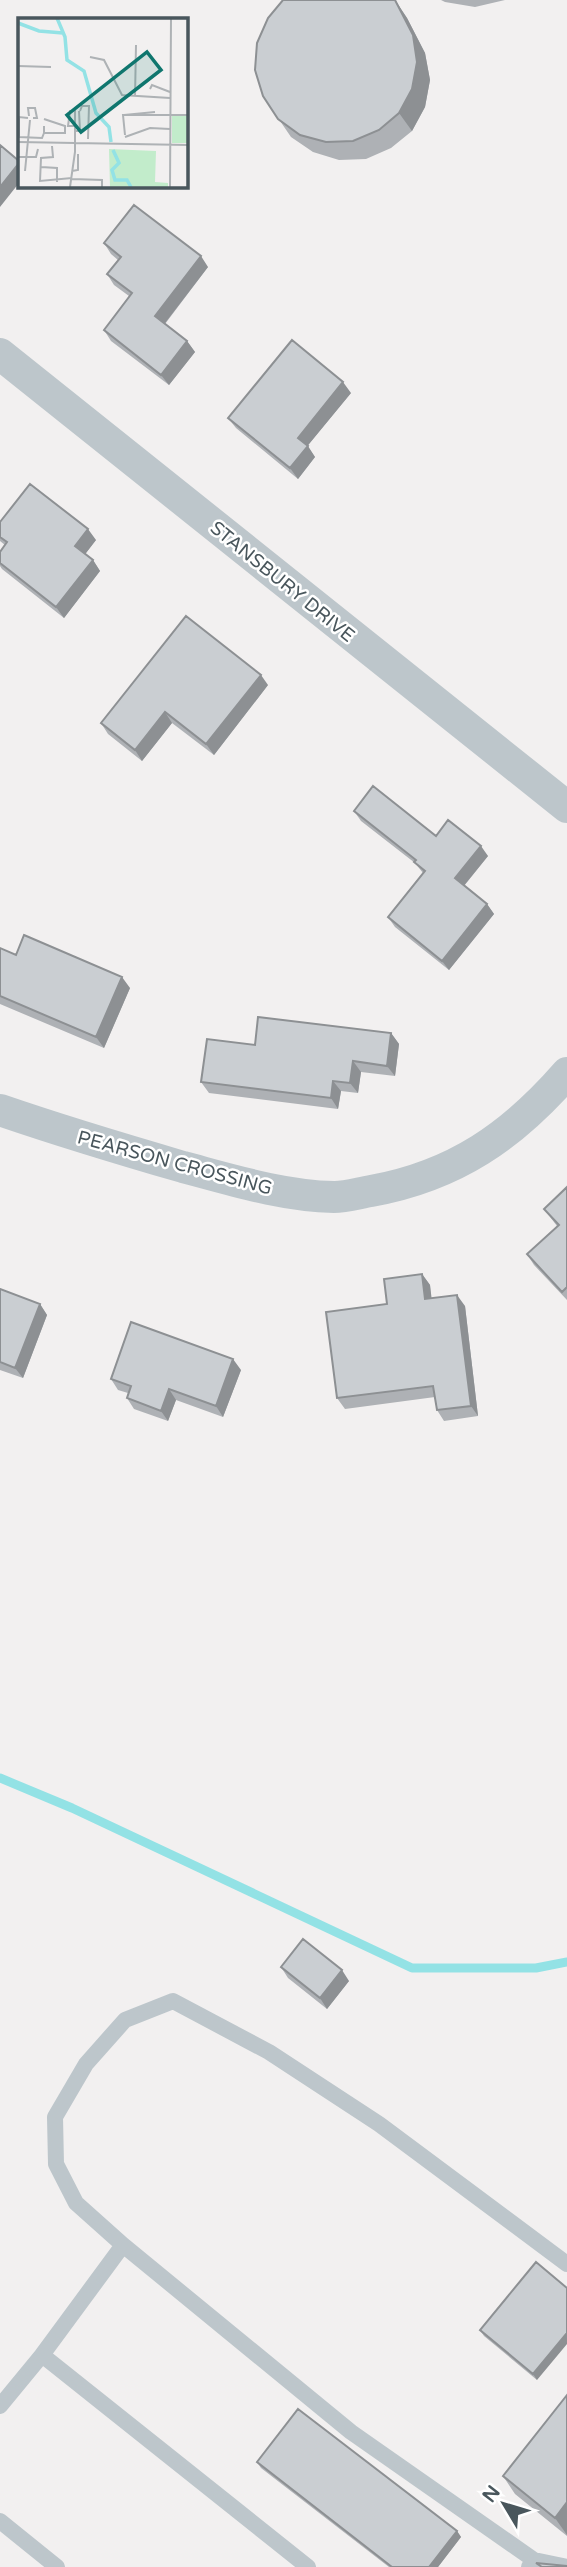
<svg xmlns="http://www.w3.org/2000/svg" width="567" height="2567" viewBox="0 0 567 2567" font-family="'Varela Round',sans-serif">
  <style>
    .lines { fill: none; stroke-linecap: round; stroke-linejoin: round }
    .stream { stroke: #93e2e5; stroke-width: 9 }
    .lane { stroke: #bdc6cb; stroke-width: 16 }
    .street { stroke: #bdc6cb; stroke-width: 32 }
    .wall { fill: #aeb1b5 }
    .shaded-wall { fill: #8d9093 }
    .building { fill: #caced2; stroke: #8d9093; stroke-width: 2 }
    .labels { text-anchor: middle; stroke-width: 5; stroke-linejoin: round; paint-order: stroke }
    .street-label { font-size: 19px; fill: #49565c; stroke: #fff }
    .inset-river { fill: none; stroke: #93e2e5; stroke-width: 3.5 }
    .inset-road { fill: none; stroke: #aeb2b5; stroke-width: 2 }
    .view { fill: #0f766e; fill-opacity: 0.15; stroke: #0f766e; stroke-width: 3.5 }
    .inset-edge { fill: none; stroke: #49565c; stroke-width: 3.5 }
  </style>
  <rect width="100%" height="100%" fill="#f2f0f0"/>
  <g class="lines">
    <!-- stream -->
    <path class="stream" d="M0,1778L72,1808L412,1968H536L567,1962"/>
    <!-- lane -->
    <path class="lane" d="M123,2245L76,2203L56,2164L55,2117L86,2064L125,2020L173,2001L269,2052L379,2124L567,2264
      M42,2355L123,2245L351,2432L534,2560L529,2567
      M0,2406L42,2355L308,2567
      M0,2521L57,2567
      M534,2560L567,2567"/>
    <!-- street -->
    <path class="street" d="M0,354L567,807
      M0,1110C61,1131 121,1149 183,1167C232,1180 283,1196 334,1197C346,1197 359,1193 371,1191C455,1176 512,1136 567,1073"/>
  </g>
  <!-- wall -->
  <path class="wall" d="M395,0L407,18L425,53L430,80L425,107L412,131L391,148L366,159L339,160L313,152L291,137L263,96Z
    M441,0H505L475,7L445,2Z
    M104,243L208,267L165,324L187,341L195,352L169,385L111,341L104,330L129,296L114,285L107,274L118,260L111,254Z
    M351,393L307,446L315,457L298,479L236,428L228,418Z
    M0,522L96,540L85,554L93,560L100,571L64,618L2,569L0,566V552L5,545L0,541Z
    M268,685L214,755L172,723L142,761L108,734L101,723Z
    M354,811L436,836L488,856L464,886L487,904L494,914L449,970L395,927L388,917L423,873L415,863L361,821Z
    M0,948L16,955L130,988L104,1048L0,1004Z
    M391,1033L399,1044L395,1076L361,1072L358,1093L341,1091L338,1109L209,1093L201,1082L255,1045Z
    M567,1187V1300L534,1265L527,1254L557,1226L544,1209Z
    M422,1274L430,1285L431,1298L465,1306L478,1416L444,1421L437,1410L435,1397L345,1409L337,1398L387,1304Z
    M0,1289L40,1304L47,1315L23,1378L0,1370Z
    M241,1370L223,1417L176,1400L168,1421L134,1409L127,1398L128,1393L118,1390L111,1379Z
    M281,1967L349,1981L327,2009L288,1978Z
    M536,2262L537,2380L484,2336L480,2330Z
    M567,2395V2536L515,2494L503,2476Z
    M257,2462L457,2531L461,2537L438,2567H389L261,2468Z"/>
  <!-- shaded-wall -->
  <path class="shaded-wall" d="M395,0L407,18L425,53L430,80L425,107L412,131L399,113Z
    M19,163V183L0,207V187Z
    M201,256L208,267L162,327L155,316Z
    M187,341L195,352L169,385L161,375Z
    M343,382L351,393L305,449L298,438Z
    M308,446L315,457L298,479L290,468Z
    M88,529L96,540L83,557L75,546Z
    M93,560L100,571L64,618L56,607Z
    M261,675L268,685L214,755L206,744Z
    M165,712L172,723L142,761L135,750Z
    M481,846L488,856L462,888L455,878Z
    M487,904L494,914L449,970L442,961Z
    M122,977L130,988L104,1048L96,1037Z
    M391,1033L399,1044L395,1076L387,1066Z
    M353,1061L361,1072L358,1093L350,1083Z
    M333,1081L341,1091L338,1109L331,1098Z
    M422,1274L430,1285L433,1310L425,1299Z
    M457,1295L465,1306L478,1416L471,1406Z
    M40,1304L47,1315L23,1378L15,1368Z
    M233,1359L241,1370L223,1417L216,1406Z
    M169,1389L176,1400L168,1421L161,1411Z
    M342,1970L349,1981L327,2009L320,1998Z
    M567,2333V2344L537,2380L533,2374Z
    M567,2502V2535L555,2518Z
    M457,2531L461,2537L438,2567H429Z"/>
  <!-- building -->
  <path class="building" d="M283,0H395L413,35L417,62L412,89L399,113L379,130L353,141L326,142L300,135L278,119L263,96L255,70L257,43L268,18Z
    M0,145L19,161V163L0,187Z
    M134,205L201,256L155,316L187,341L161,375L104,330L132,293L107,274L121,257L104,243Z
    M292,340L343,382L298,438L308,446L290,468L228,418Z
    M30,484L88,529L75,546L93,560L56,607L0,563V552L7,542L0,537V522Z
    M186,616L261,675L206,744L165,712L135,750L101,723Z
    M373,786L436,836L448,820L481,846L455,878L487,904L442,961L388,917L425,871L414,862L416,860L354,811Z
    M24,935L122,977L96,1037L0,996V948L16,955Z
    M258,1017L391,1033L387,1066L353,1061L350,1083L333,1081L331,1098L201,1082L207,1039L255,1045Z
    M567,1187V1287L562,1292L527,1254L559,1225L544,1209Z
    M422,1274L425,1299L457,1295L471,1406L437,1410L433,1386L337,1398L326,1312L387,1304L384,1279Z
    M0,1289L40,1304L15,1368L0,1362Z
    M131,1322L233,1359L216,1406L169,1389L161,1411L127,1398L131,1386L111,1379Z
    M303,1939L342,1970L320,1998L281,1967Z
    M536,2262L567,2288V2333L533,2374L480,2330Z
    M567,2395V2502L555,2518L503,2476Z
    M298,2409L457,2531L429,2567H392L257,2462Z
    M536,2563L567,2566V2567H542Z"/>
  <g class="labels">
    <!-- street labels -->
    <g class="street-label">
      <text transform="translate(283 581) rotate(39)" y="7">STANSBURY DRIVE</text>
      <text transform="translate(175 1162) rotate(15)" y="7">PEARSON CROSSING</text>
    </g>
  </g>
  <!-- overview -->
  <g transform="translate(18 18)">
    <rect width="170" height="170" fill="#f2f0f0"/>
    <path d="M154,98H170V125H154ZM91,131L138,133L137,164L150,165V169H92Z" fill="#c2eccb"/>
    <path class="inset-river" d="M39,0L47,19L49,42L66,53L78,95L91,109L93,124M0,5L21,13L45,15M95,132L101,145L94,152L97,162H109L113,169"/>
    <path class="inset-road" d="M72,39L86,42L104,77L152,80M0,48L33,49M132,71L134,67L152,74M117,79L118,27M62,93L64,88H71L70,121M106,97L137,94M11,98L10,90H17L19,100H15M10,100L1,99V119L24,120L26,115M26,108V115H47V108L26,101M56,113H62L61,93M107,117L105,97H170M107,119L132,110L152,111M0,124L170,127M34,128L35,139L23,140L22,163L54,160M0,139H18L20,131M23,149L39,150V164M7,153L12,102M54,153L60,152V136M54,161L84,162V169M52,169L57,134V93H52L50,108H56M152,169L153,0"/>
    <path class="view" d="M129,34L143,52L63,114L49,97Z"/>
    <rect width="170" height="170" class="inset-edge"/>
  </g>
  <!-- north arrow -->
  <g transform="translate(504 2504) rotate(308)" stroke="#ffffff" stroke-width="5" paint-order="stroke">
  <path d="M0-5L12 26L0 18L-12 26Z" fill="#49565c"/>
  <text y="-10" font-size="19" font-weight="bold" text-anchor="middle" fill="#49565c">N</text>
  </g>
</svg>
